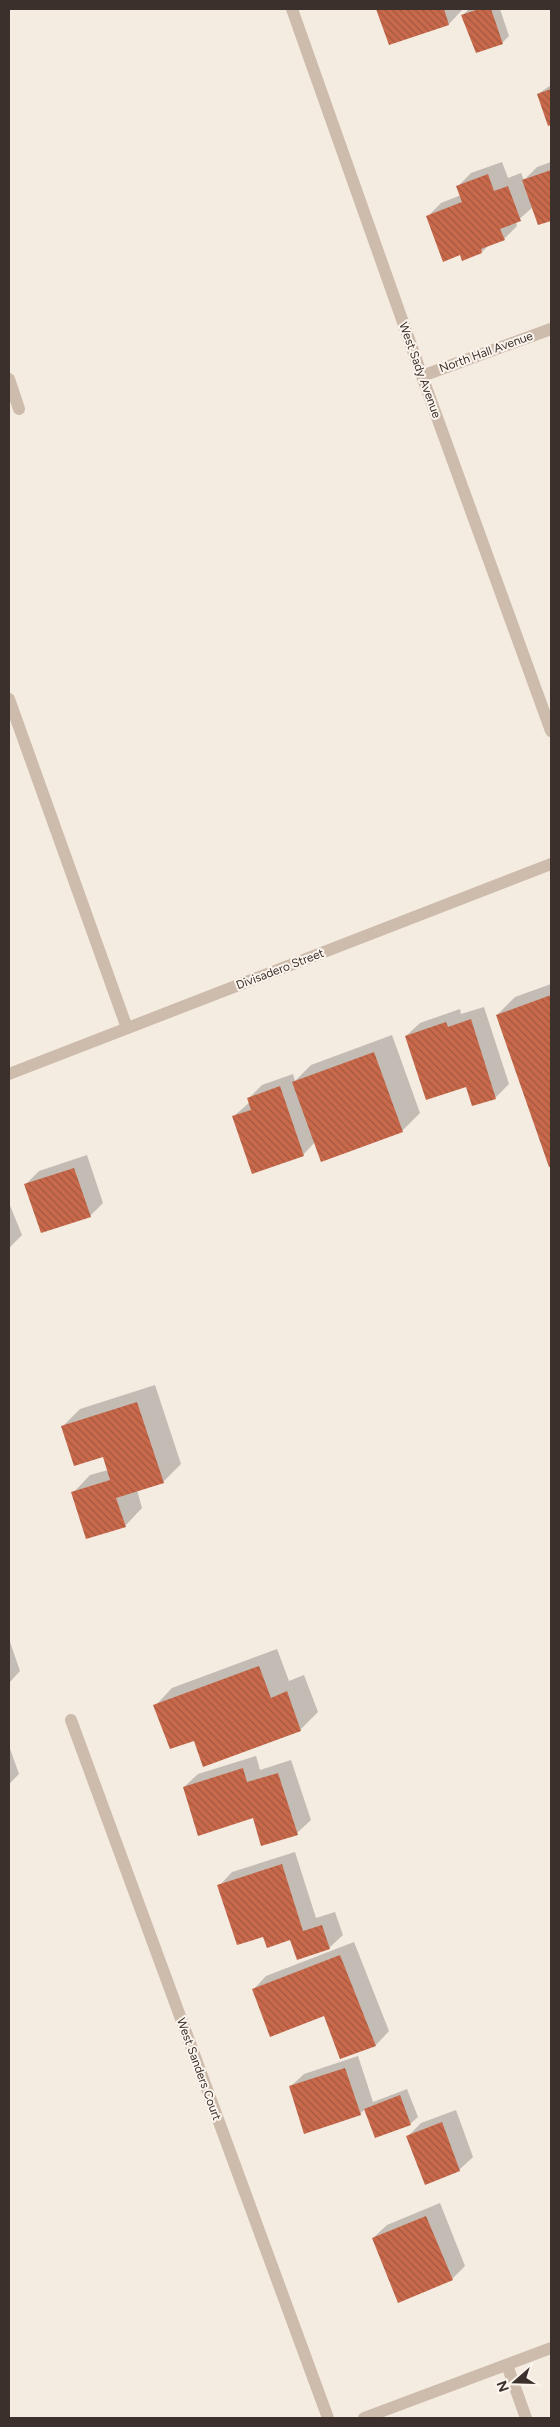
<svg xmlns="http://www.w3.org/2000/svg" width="560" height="2427" viewBox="0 0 560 2427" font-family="Figtree,sans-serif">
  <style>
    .shadow { fill: #0003 }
    .building { fill: url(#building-back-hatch) }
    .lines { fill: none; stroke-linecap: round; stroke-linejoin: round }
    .service { stroke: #cdbbac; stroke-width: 12 }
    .minor { stroke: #cdbbac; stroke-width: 12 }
    .labels { text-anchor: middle; stroke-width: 4; stroke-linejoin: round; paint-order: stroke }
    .street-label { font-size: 12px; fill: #3b302b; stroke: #fbf5ee }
  </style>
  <defs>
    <pattern id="building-back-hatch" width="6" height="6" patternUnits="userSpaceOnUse" patternTransform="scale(1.25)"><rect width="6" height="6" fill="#c8694b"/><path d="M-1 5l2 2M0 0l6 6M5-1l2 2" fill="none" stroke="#a4573f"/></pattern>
  </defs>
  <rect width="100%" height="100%" fill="#f4ebe1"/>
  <!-- shadow -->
  <path class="shadow" d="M378,9H461L462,10L449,24L390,44Z
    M469,9H500L509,36L502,43L463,15Z
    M551,85V123L549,124L538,94Z
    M502,162L508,178L521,173L524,180L537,167L551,162V219L539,224L533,207L516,222L517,226L504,239L490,244L482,252L427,217L441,203L461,195L457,187L471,173Z
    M551,984V1165L550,1166L497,1015L515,997Z
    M484,1007L509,1084L496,1097L473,1105L467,1086L406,1036L420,1023L460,1009L461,1014Z
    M392,1035L420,1113L402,1131L315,1142L303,1155L234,1116L250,1102L249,1098L262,1085L293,1074L295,1081L311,1065Z
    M87,1155L103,1203L90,1216L26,1184L39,1171Z
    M9,1203L22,1235L9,1248Z
    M155,1385L181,1464L163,1482L137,1490L142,1508L125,1526L73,1493L90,1475L108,1470L104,1455L63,1426L80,1409Z
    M9,1639L20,1671L9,1683Z
    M277,1649L289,1681L304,1675L318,1712L300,1730L194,1739L155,1706L172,1688Z
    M9,1746L19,1774L9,1784Z
    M256,1756L260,1770L291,1760L311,1820L297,1833L184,1787L198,1774Z
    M295,1852L316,1918L335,1912L343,1935L329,1948L291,1939L264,1935L219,1886L232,1872Z
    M354,1942L389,2031L376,2045L341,2058L324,2014L253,1990L266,1976Z
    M358,2056L373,2102L407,2089L418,2117L410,2124L376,2137L365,2109L360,2114L290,2087L304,2074Z
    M456,2110L473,2157L459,2170L408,2136L421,2123Z
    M440,2203L465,2266L452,2279L373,2238L387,2225Z"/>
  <!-- building -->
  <path class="building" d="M376,9H444L449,25L389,45Z
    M479,9H491L503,44L476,53L461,15Z
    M551,89V125L548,126L537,94Z
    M551,170V221L538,225L522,180Z
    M488,174L494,191L508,186L521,221L500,229L505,240L481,249L482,253L462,261L460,255L443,262L426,216L462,202L456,186Z
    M551,995V1167H549L496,1015Z
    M471,1019L496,1099L472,1106L466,1087L426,1100L405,1036L446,1022L448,1027Z
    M374,1052L403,1132L321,1162L292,1082Z
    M280,1086L304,1156L252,1174L232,1116L251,1110L247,1098Z
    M74,1168L91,1217L41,1233L24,1184Z
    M137,1402L164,1483L116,1498L126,1527L86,1539L71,1492L110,1480L103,1457L74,1466L61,1426Z
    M259,1666L271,1698L287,1691L301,1731L203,1767L194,1741L170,1749L153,1705Z
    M243,1768L247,1782L278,1773L298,1835L261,1846L253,1818L198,1836L183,1787Z
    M282,1864L303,1931L322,1925L330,1949L297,1960L290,1940L267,1948L263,1937L237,1945L217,1885Z
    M340,1955L376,2046L340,2059L324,2016L270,2037L252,1989Z
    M345,2068L361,2115L304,2134L289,2086Z
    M400,2095L411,2125L375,2138L364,2109Z
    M442,2122L460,2171L425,2185L406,2136Z
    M426,2216L453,2280L398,2303L372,2238Z"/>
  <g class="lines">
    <!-- service -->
    <path class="service" d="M9,379L19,409
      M9,699L127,1028
      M507,2365L526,2418"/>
    <!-- minor -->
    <path class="minor" d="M292,9L422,376L551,731
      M422,376L551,329
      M9,1074L551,864
      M71,1720L328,2418
      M364,2418L551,2348"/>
  </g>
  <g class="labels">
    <!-- street labels -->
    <g class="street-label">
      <text transform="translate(486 352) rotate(-20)" y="4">North Hall Avenue</text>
      <text transform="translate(420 370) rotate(70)" y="4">West Sady Avenue</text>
      <text transform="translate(280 969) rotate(-21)" y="4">Divisadero Street</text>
      <text transform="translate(199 2069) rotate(70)" y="4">West Sanders Court</text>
    </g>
  </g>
  <!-- border -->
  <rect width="560" height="2427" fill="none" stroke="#3b302b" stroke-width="20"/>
  <!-- north arrow -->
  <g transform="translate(515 2382) rotate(250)" stroke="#fbf5ee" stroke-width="4" paint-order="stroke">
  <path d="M0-4L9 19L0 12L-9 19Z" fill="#3b302b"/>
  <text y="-8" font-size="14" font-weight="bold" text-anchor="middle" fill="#3b302b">N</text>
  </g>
</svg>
